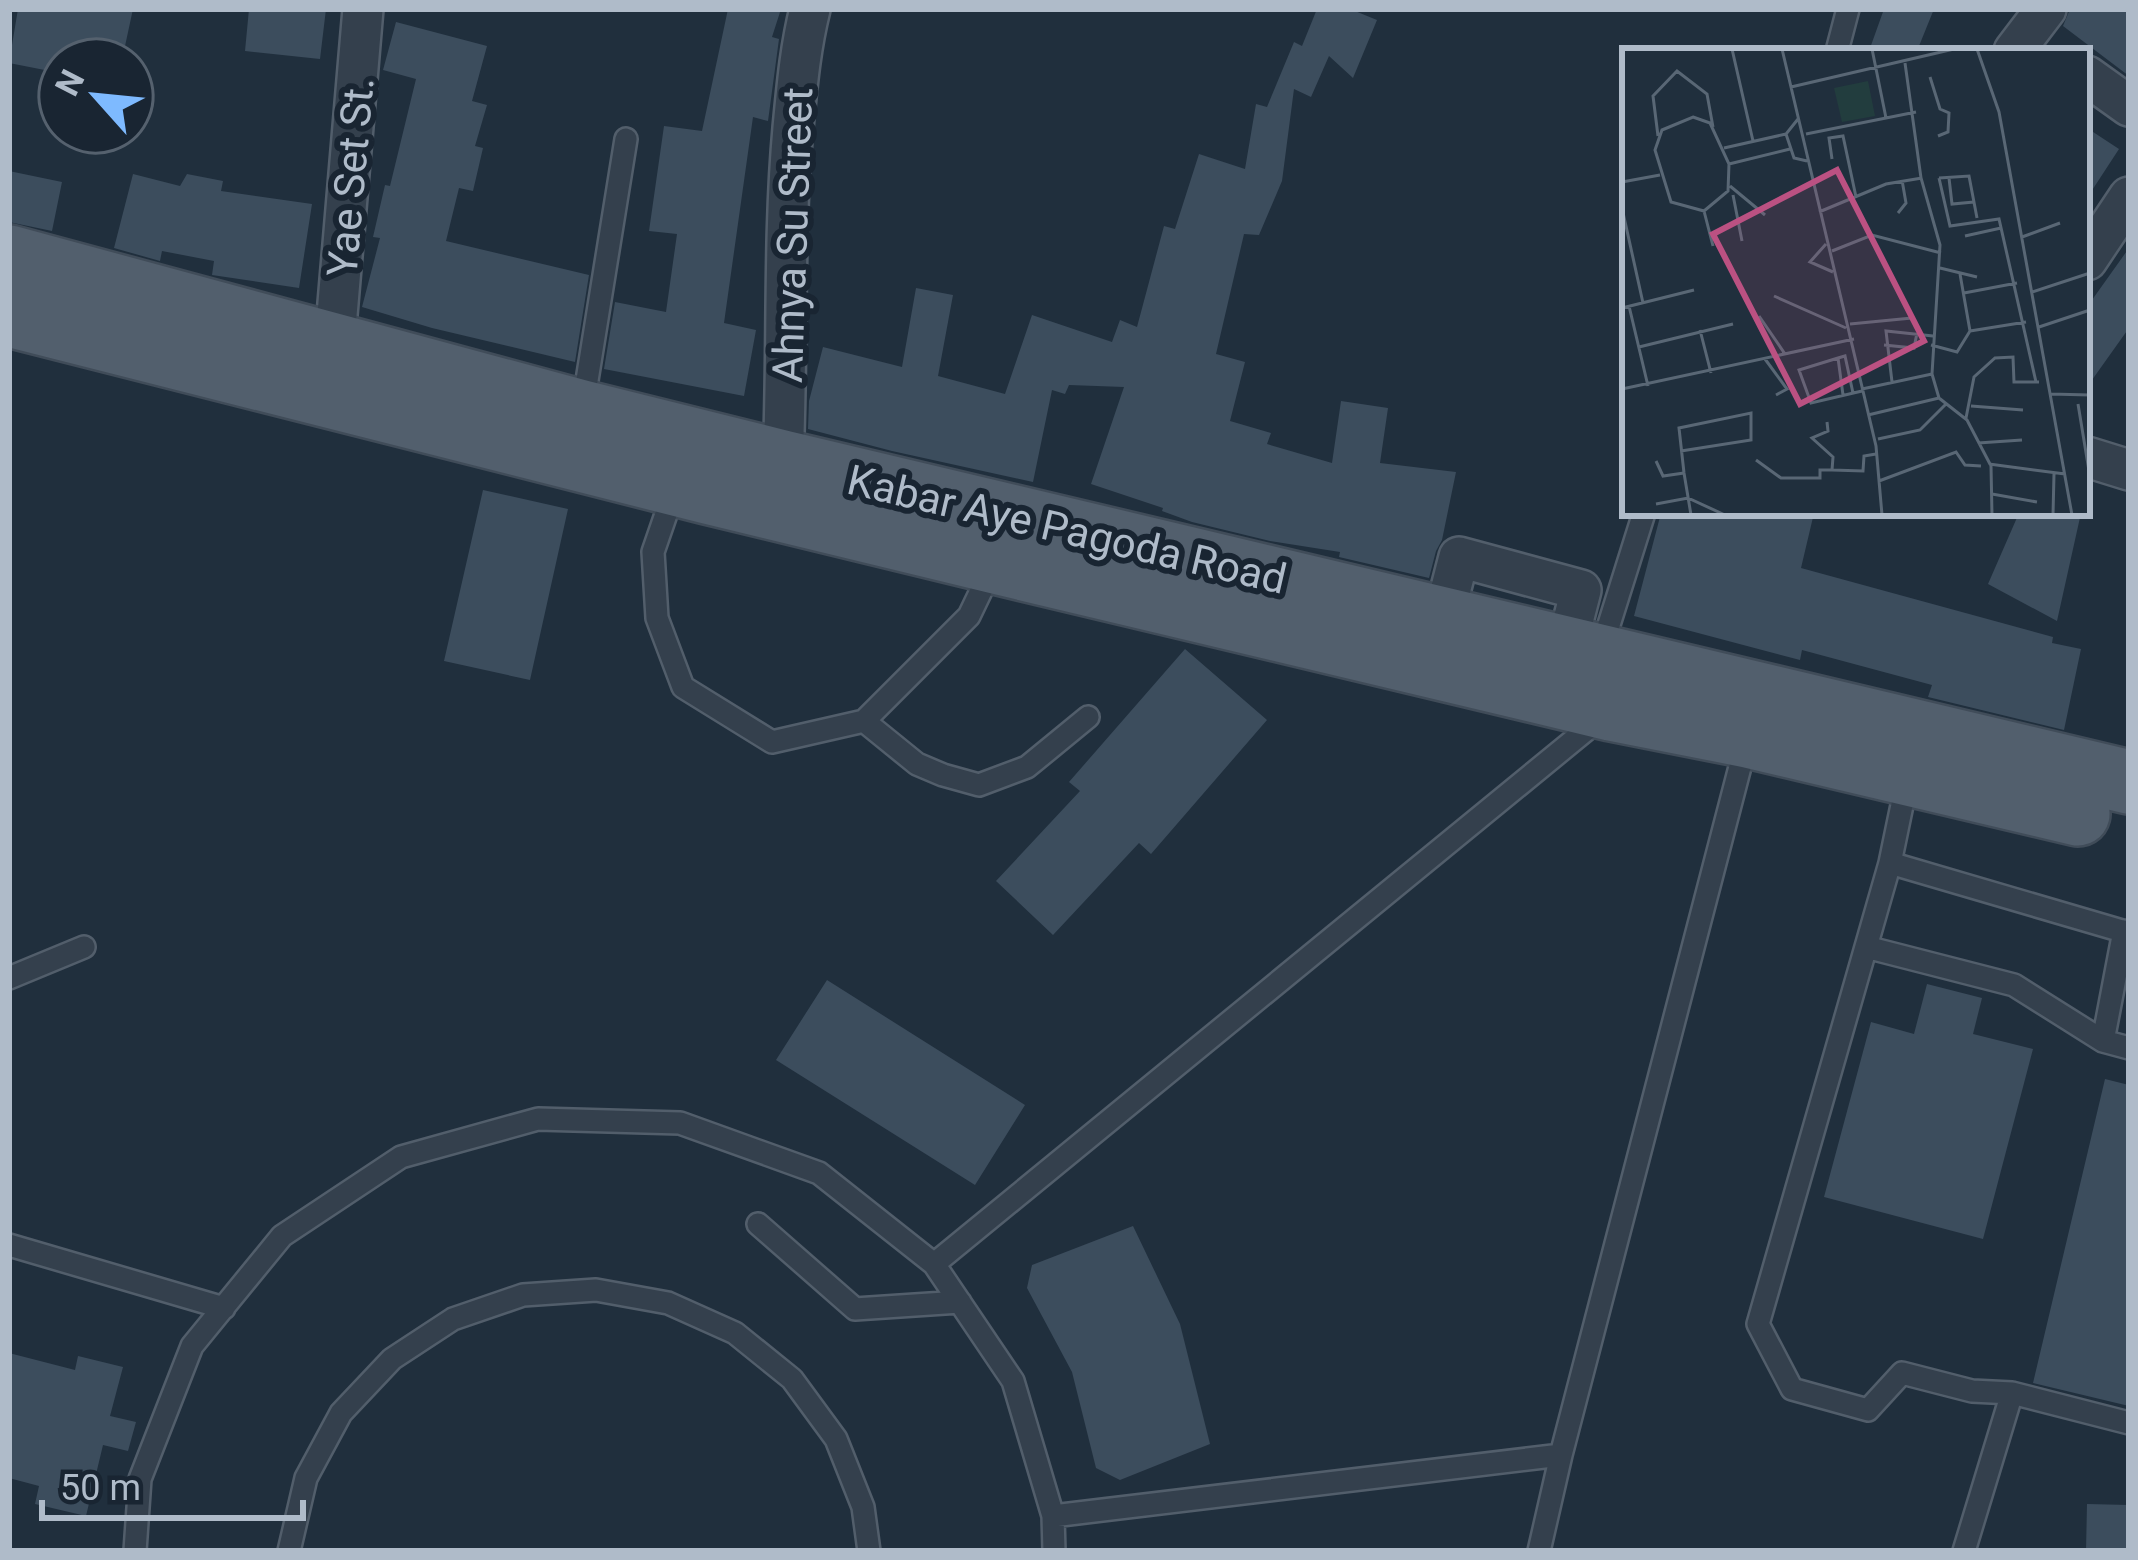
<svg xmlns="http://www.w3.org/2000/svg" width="2138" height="1560" viewBox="0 0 2138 1560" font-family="Roboto,sans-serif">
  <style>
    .building { fill: #3c4d5d }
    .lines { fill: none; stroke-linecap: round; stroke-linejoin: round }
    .service-casing { stroke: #525e6b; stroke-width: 26 }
    .minor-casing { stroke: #525e6b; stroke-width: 44 }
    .primary-casing { stroke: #404c59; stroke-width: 68 }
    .service { stroke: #34404d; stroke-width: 21 }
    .minor { stroke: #34404d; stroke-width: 39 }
    .primary { stroke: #525f6d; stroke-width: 63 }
    .labels { text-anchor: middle; stroke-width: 12; stroke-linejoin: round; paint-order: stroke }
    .street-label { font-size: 42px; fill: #afbbc9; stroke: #192532 }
    .inset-road { fill: none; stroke: #596775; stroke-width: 3 }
    .view { fill: #bb5182; fill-opacity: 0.15; stroke: #bb5182; stroke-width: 6 }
    .inset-edge { fill: none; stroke: #afbbc9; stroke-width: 6 }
  </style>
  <rect width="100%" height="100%" fill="#202f3d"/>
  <!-- building -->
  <path class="building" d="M18,9H133L122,60H60V73L9,63Z
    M249,9H326L320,59L245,51Z
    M728,9H781L772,37L779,39L768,121L753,117L724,323L756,330L744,396L604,369L615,302L666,312L677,234L649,231L664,126L702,131Z
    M1317,9H1350L1377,20L1353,78L1329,56L1311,97L1294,89L1282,181L1259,235L1244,234L1216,354L1245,362L1230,421L1271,433L1267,444L1332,463L1341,401L1388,408L1380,463L1456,472L1442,540L1436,551L1429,578L1339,557L1340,552L1270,541L1192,522L1162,511L1163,508L1091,484L1124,387L1069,385L1065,394L1052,390L1033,482L892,451L808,429L809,401L823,347L902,367L916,288L953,295L938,376L1005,394L1032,315L1112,342L1120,320L1137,327L1164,226L1175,229L1199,154L1245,169L1256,104L1267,107L1294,42L1302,46Z
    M1884,9H1934L1917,51H1869Z
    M2070,9H2129V76L2063,26Z
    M396,22L487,46L472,101L487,105L475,146L483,148L473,191L459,188L446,241L589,275L575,362L432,328L362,307L380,238L373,237L385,185L390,186L416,79L383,70Z
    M2087,128L2119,149L2087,198Z
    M9,171L62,182L52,231L9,222Z
    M133,174L180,186L187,174L223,181L221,191L312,204L299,288L212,275L214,261L162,251L160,261L114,248Z
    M2129,248V328L2087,387V307Z
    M483,490L568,509L530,680L444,661Z
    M1661,513H1814L1801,568L2053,637L2052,643L2081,649L2064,730L1928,697L1932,685L1802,650L1800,660L1634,616Z
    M2019,513H2081L2057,621L1988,584Z
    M1185,649L1267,720L1151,854L1139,843L1053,935L996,881L1080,791L1069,782Z
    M827,980L1025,1105L975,1185L776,1060Z
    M1927,984L1982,998L1973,1034L2033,1049L1983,1239L1824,1197L1871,1022L1914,1034Z
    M2105,1079L2129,1085V1406L2033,1383Z
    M1133,1226L1180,1324L1210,1444L1120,1480L1096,1468L1072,1372L1027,1288L1032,1265Z
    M9,1353L75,1370L78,1356L123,1367L110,1416L136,1422L128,1451L103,1445L86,1516L35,1504L39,1486L9,1478Z
    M2087,1504L2129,1505V1551H2086Z"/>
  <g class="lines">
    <defs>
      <path id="service" d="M1837,51L1848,9
        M583,405L626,139
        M674,491L653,552L657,618L683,687L772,742L864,721L969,616L992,568
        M1601,650L1644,513
        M864,721L917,764L943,775L979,785L1027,767L1088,717
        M1890,863L1907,781
        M2129,933L1890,863L1758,1324L1792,1389L1868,1410L1902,1373L1972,1391L2012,1393L2129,1423
        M1866,947L2014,985L2103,1041L2129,1048
        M9,978L84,947
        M2103,1041L2124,931
        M758,1224L855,1309L960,1302
        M9,1245L224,1308
        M934,1264L1602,717
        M1053,1516L1561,1455
        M135,1551L140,1479L192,1346L282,1236L401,1157L538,1119L680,1123L819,1173L934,1264L1013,1381L1053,1516L1054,1551
        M289,1551L306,1478L341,1413L392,1359L453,1319L523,1295L596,1290L668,1303L735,1333L792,1379L836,1439L863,1507L869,1551
        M1539,1551L1561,1455L1747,740
        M1964,1551L2012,1393"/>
      <path id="minor" d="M2014,51L2046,9
        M2087,76L2129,106
        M2087,260L2129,197
        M333,362L363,9
        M2087,457L2129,470
        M783,462C788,350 783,239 793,128C797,87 800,49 810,9
        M1443,619L1459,557L1581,590L1566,648"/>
      <path id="primary" d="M9,257L582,412L783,462L2129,782
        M9,315L707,492L995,562L1611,709L1748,736L2078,814"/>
    </defs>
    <!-- service casing -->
    <use href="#service" class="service-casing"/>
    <!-- minor casing -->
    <use href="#minor" class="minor-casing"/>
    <!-- primary casing -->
    <use href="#primary" class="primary-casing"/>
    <!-- service -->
    <use href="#service" class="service"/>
    <!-- minor -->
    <use href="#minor" class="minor"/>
    <!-- primary -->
    <use href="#primary" class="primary"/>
  </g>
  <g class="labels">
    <!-- street labels -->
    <g class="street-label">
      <text transform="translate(350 177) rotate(-85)" y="15">Yae Set St.</text>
      <text transform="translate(792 235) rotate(-88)" y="15">Ahnya Su Street</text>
      <text transform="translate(1067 529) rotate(13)" y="15">Kabar Aye Pagoda Road</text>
    </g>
  </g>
  <!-- overview -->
  <g transform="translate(1622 48)">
    <rect width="468" height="468" fill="#202f3d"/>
    <path d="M246,33L253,68L220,74L212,40Z" fill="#223d3e"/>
    <path class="inset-road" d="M110,1L131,93M160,1L254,398L260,467M250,1L264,70M355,1L377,64L450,467M283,15L299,130L318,197L310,326L317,350L345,372L369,418L370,467M308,29L318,61L327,65L326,84L316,88M169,39L332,1M71,69L88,75L107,116L106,143L82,163L49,154L33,102L40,82ZM176,71L164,86L172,110L185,113M184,86L294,64M36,88L31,48L55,23L85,46L91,79M102,100L164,86M210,111L207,90L221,88L234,149M107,116L168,101M317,130L328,178L377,171L414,334M317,130L347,128L355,170M327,130L330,156L352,154M0,134L38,127M108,138L143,167M111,147L120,193M0,160L21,255M82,163L91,198M197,164L264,136L300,130M276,165L284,155L280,132M343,188L379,180M400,189L438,175M204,196L188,214L211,224M210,203L250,187L319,205M318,220L355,229M338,226L348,283M410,244L468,225M342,245L395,235M152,248L224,280M7,258L26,338M0,260L72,242M137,268L163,306M228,276L290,270M417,279L468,262M78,282L89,325M348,283L404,274M262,297L292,300L295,285M309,297L335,304L348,283M17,299L111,276M216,310L177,322L189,355L240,343M216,310L223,308L231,345M216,310L221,347M143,311L165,341L154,347M270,334L264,283L311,288M0,341L232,291M240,341L310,326M428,346L468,347M456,356L468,429M349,358L401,362M246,367L317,350M344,370L352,329L373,310L391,309L392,334H417M256,391L298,382L324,356M356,395L400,392M59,403L129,392V365L57,380L62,425L69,467M134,412L159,430H198V422H210L211,409L190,390L206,383L205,374M34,413L41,428L62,425M367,416L443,426M210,422L241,423L242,408L254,406M257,433L334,404L343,417L359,418M370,446L415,454M34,456L66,450L103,467M431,467L432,426"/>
    <path class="view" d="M215,122L302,293L178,356L91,186Z"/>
    <rect width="468" height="468" class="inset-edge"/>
  </g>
  <!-- border -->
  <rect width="2138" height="1560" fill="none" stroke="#afbbc9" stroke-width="24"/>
  <!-- north arrow -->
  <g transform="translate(96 96) rotate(297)"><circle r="57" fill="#192532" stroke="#55616e" stroke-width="3"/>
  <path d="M0-9L21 45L0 30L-21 45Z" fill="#7ebaff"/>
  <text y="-18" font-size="33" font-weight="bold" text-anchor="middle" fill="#afbbc9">N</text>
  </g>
  <!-- scale -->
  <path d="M42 1500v18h261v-18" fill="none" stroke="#afbbc9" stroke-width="6"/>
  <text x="60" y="1500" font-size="36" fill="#afbbc9" stroke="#192532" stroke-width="9" paint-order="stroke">50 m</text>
</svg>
